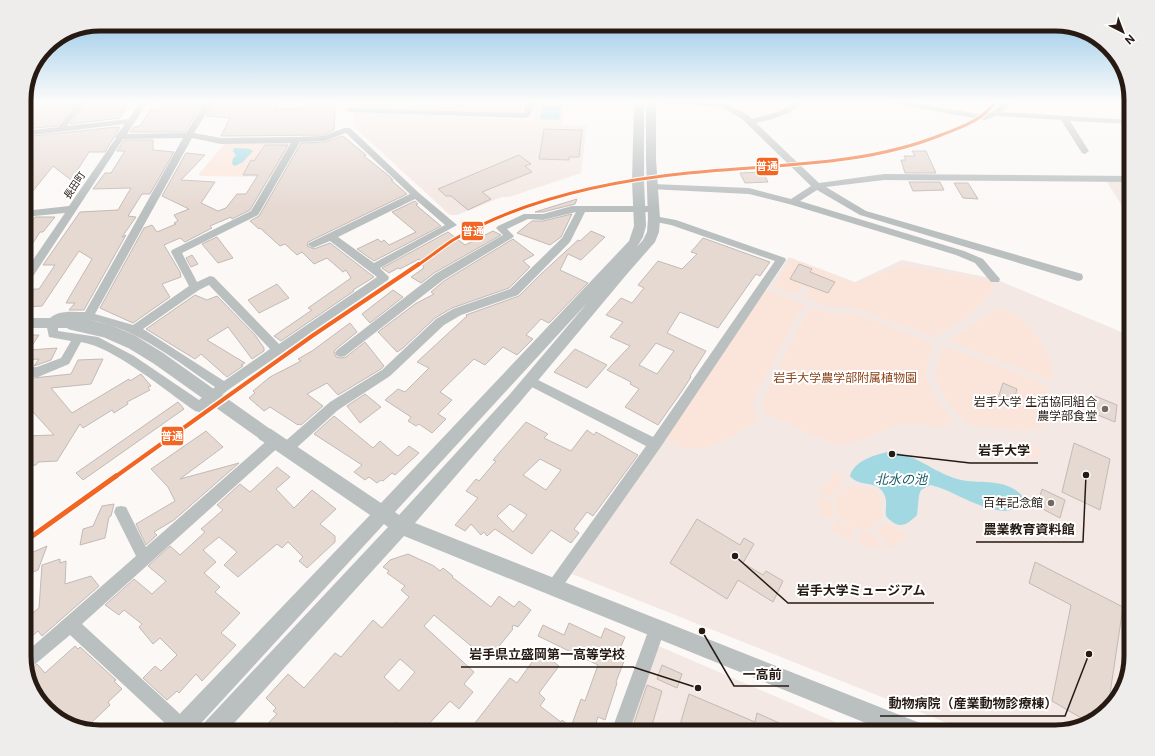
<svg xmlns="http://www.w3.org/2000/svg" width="1155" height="756" viewBox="0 0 1155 756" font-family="Inter,'Noto Sans JP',sans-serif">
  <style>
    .built { fill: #f3e8e3 }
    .green { fill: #fbe5da }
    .water { fill: #a1d8e2 }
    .building { fill: #e6d9d2; stroke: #c2bab6; fill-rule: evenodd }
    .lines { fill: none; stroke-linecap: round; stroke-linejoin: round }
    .minor { fill: #babfc0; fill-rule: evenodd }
    .tertiary { fill: #babfc0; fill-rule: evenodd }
    .tertiary-bridge { stroke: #babfc0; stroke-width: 14 }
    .rail-1-far2-casing { stroke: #fff; stroke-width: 5 }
    .rail-1-far1-casing { stroke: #fff; stroke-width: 7 }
    .rail-1-casing { stroke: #fff; stroke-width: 8 }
    .rail-1-far2 { stroke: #f26522; stroke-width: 3 }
    .rail-1-far1 { stroke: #f26522; stroke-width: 4 }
    .rail-1 { stroke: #f26522; stroke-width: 5 }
    .poi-dot { fill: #716862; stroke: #fff; stroke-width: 1.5 }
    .labels { text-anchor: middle; stroke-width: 4; stroke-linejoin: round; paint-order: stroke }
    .far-street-label { font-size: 10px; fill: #261a13; stroke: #fff }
    .park-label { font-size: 12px; fill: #884117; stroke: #fff }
    .poi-label { font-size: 12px; fill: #261a13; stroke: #fff; text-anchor: end }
    .water-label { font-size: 13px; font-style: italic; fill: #195b67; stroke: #fff }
    .rim { fill: none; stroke: #261a13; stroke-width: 5 }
    .leader { fill: none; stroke: #261a13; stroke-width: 1.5 }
    .callout-dot { fill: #261a13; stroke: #fff; stroke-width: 1.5 }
    .callout-label { font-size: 13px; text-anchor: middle; font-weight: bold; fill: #261a13; stroke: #fff; stroke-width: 4; stroke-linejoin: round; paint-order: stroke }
    .line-badge { stroke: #fff; stroke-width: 1.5 }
    .badge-label { font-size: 11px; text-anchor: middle; font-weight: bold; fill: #fff }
  </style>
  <rect width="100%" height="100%" fill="#fbf8f6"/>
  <!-- built -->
  <path class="built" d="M355,102H524L521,113L518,114L354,107Z
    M536,102H565L562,125L587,126L581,173L509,197H502L457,215H450L353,126L354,114L358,112L532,120Z
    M1105,179H1131V220Z
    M789,257L855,282L902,260L995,279L1131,336V656L1118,698L1093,722L1055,732H970L572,574Z
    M654,644L858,732H625Z"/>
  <!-- green -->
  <path class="green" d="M228,142L293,143L271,177L200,176L199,174L224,144Z
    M791,259L854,283L903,266L991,281L993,288C979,311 957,323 935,337L852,307L824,306L805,296L809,288L801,286L796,294L779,288L775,284Z
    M766,290L805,305L794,322L753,400L754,412L759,419C736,433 707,456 679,447C675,446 672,443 669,440L668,433Z
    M811,309L833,314L853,313L933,343L925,372L930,388L954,424L936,427L914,423L899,424L855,442L838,444L822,439L777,418L770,417L763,412L762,402L799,328Z
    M999,309C1019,310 1043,342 1050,360C1051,365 1052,371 1054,376L1051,379H1047L949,341L993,311Z
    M944,346L1039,381L1048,389L1047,418L1045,426L1025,431L969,425C959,417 937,389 936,376C936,366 941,356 944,346Z
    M1022,440C1030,441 1036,444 1040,451L1039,456L1034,459L1022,455L1016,446L1017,443Z
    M837,470L844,480L831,497L818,492Z
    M848,487C853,486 856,488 861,488C879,488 882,492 881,510C881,515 882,520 878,524C854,543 814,502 848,487Z
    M818,498L831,500L835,516L821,518Z
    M838,520L855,531L850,541L830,529Z
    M887,522L908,537L890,548L877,531Z
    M862,530L874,534L882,549L858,544Z"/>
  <!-- water -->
  <path class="water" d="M543,103L562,104L559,120L540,119Z
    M234,148C240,149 248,147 253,151L243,162L235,166L232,164L233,158L236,156L233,151Z
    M888,452C913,452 933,472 957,479C975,484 995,479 1012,488C1019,492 1024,495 1024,504C998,525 957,490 930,485L921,490L919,495L917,515C906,526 898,530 886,516C885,509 888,502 884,494C877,479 859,488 850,476C854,461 874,455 888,452Z"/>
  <!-- building -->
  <path class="building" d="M32,102H75L57,126L24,129V115Z
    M86,102H129L120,118L70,124Z
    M167,102H203L185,132H130L134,127L140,126L150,110H160L162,106L165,105Z
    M214,102H278L275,110L305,107L306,102H333L335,112L334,130L324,135L221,136L230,118L206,116Z
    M116,127L115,128L120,127L105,152H89L71,180L53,166L24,202V137Z
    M544,129L582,130L579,157H569V160L539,159Z
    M343,136L366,155L364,156L389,176L393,180H391L407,194L308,242L307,246L314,249L330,243L374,277L353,290L354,291L281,341L274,336L312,310L308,308L351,278L346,270L343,272L327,258L314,264L302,252L297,255L285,244L280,246L260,228L259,229L250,221L259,216L301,143L325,142Z
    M124,140H153V150L174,152L150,194H142L128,216L136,217L122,237L126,235L84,310H69L75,303H66L92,259L79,251L42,306L24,307V304L34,289H39L55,265H43L80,212L118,210L131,188L93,189L105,173H111L125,151H117Z
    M265,145H288L250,210L232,219L231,217L210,226L212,228L185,242L180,238L164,245L180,272L181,277L162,284L170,297L133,323L100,308L144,228L152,225L157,232L176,224L174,223L178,221L174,215L189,209L162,196L186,153L205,155L181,180L215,182L201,203L218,211L226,208L237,194H246L258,175H243L251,160L254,161Z
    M912,151H926L936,173H905L901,160H906L904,156H915Z
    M519,155L531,164L525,166L532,172L482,192L491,199L468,210L451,196H446L438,189Z
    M763,172L768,182L745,183L740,173Z
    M909,182H940L944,190L913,191Z
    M954,183H968L978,199L963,198Z
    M577,199L575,204L543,212H535Z
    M415,201L418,204L416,205L441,226L374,261L357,249L378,239L381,242L384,240L389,245L416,232L392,212Z
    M572,214L561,237L550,245L517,233L532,221H543Z
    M35,217H55L43,232H40L24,257V232Z
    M493,231L501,235L434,273L421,283L411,277L424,268L419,259L400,269L398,268L389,273L382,268L448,232L465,245Z
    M591,231L605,237L581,260L568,254L560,270L588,283L549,323L541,319L526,335L533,339L517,355L503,347L485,365L474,359L440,392L452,400L438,414L446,419L432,433L419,424L416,426L408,421L411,417L385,400L398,389L405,392L429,368L417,362L467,316L466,315L519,296L541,274L578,240L580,241Z
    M217,237L233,258L218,263L202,244Z
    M703,238L770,262L760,276L756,274L718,328L680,312L667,333L706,351L690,376L691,377L682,391L658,425L625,407L639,389L630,384L631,382L607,370L630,346L610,337L623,322L606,315L621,298L632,303L644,288L638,285L658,261L682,269L697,254L691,252ZM656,343L674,351L657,374L639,365Z
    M513,239L534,255L523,261L530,267L509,288L452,308L435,318L403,348L397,352L378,332L415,304L434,294L431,292L432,291L444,281Z
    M192,255L198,264L191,267L186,258Z
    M799,264L812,269L810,272L835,282L828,293L790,279Z
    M277,284L289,298L259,313L248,300Z
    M393,290L403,297L370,323L362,314Z
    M195,295L207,300L217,296L255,335L264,348V351L252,359L228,327L207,340L245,363L241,365L243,366L227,377L201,354L195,359L146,329Z
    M350,323L357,332L336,349L334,352L336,357L341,358L346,357L365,342L384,366L381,369L338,395L327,383L307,394L323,406L301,425L299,424L298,425L270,407L264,411L249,398L255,393L253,391L270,377L301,361L298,359L312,351Z
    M24,335H39L29,350L57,348L51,360L34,366L39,359L24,360Z
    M575,349L607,365L587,388L554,372Z
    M103,359L91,384L51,388L72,413L129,379L130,381L141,374L151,386L148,387L150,390L127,402L128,404L114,413L112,410L83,428L80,424L57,461L38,462L36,465L24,466V436L54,435L24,402V379L71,374L78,360Z
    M1003,383L1017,389L1013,404L998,398Z
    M365,394L381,407L360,423L347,406Z
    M1095,396L1117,405L1115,422L1093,413Z
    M178,402L184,409L83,480L76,473Z
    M334,416L373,448L380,441L396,455L398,456L409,446L419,453L395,475L392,473L383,481L381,480L377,483L369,477L365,480L354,472L362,465L314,434Z
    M526,422L548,434L544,438L571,451L587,430L594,435L596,432L638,455L593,516L587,512L574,529L579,533L571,543L551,530L532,554L495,529L487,536L484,532L481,535L471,524L465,531L455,525L478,498L466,491L476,479L479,481L496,461L493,460ZM540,459L561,470L546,490L523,475ZM510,504L527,515L513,532L497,516Z
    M206,431L223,447L180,479L239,463L174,520L154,532L157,535L146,545L136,524L175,501L168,487L151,469Z
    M1074,443L1110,459L1100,510L1062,492Z
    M277,467L290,477L276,489L294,508L312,490L336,509L320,524L335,536V542L307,568L299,561L303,557L288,542L282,548L277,544L238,577L224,565L237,552L219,537L203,550L216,562L204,573L220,587L215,592L240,613L221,633L236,645L202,681L196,674L179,693L177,691L167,700L143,678L155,666L161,671L177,655L160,638L153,644L139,627L142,624L124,610L119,615L105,605L134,579L152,594L166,581L148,566L170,546L180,555L205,532L201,529L223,510L217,505L240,484L250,492Z
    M1042,489L1065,500L1060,518L1037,506Z
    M114,504L111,516L109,517L105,538L80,545L83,529L93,526L102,506Z
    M697,519L740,545L744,538L754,544L743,563L763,575L766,571L783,581L773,602L738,580L727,599L670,563Z
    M47,546L38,570L24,576V556Z
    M408,554L434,566L440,571L443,568L453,576L452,577L491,607L499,596L514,607L519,601L531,610L518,627L513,625L512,628L513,629L488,660L434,615L424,626L474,672L464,684L473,692L459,709L450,701L426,727L431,732H407L396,722L387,732H288L284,728L280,732H260L277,714L273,711L276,708L266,698L288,674L304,688L335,653L341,657L373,620L382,628L409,597L401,590L405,586L387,573L389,571L383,567L390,560ZM400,659L415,672L399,691L384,677Z
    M60,559V563L66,561L65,584L91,576L99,586L42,636L38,631L24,643V620L39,608L42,565Z
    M1035,562L1123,607L1108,707L1093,722L1090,723L1052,701L1071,605L1029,583Z
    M569,623L601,638L605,628L625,637L618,653L626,656L616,682L617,683L605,720L598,717L593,732H468L510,678L517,683L540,651L559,666L539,693L545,699L540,706L561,722L562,720L571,727L581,699L585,701L598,665L538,636L543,625L564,635Z
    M75,646L78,649L80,647L116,680L114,681L122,689L108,702L110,705L92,722L101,732L58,719L60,716L32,688L28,672L37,664L45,673Z
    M662,665L682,674L677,688L657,679Z
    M647,685L662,691L650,732H631Z
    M689,694L755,722L757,713L799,732H678Z"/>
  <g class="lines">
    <!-- minor -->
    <path class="minor" d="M77,102H85L67,126L129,119L140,102H148L127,134L186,133L205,102H213L194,133L221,138L297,137L324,136L344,128H350L419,193L457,225L380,268L389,277L388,280L228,390L203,411L199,412L195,411C166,391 114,347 81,342L69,364L38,377L24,378V368L37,367L61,358L71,341L49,337L46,323C54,309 71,312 85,312L183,138L123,139L28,284L24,285V273L65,213L24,217V211L69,206L116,138L115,137L125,124L24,136V131L58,127ZM346,133L410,194L309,243L308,245L313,248L330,241L377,277L279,344L214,277L210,276L197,282L182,253L258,215L300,142L325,141ZM192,138L221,144L291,143L251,211L172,250L171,252L189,286L133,325L95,314ZM415,199L445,225L374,263L338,237ZM209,285L270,349L224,381L143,329L199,290ZM63,320C71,320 80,319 88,320C136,327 176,361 215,387L199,400L134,356L98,337L58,331V324Z
      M527,102H535L530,116L526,118L349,112L345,110L349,108L523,113Z
      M661,102L724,103L748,115L752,119L780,111L794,102H802C791,116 772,119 756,123L819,183L884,174L1131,176V182L884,180L826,187L866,211L1082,274L1083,277L1082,280L1078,281L860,215L817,190L800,201L964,251L983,259L1000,279L999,282H991L975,263L956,255L789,204L749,194L650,189L648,187L653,184L749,188L791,199L811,186L742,119L722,107L665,104Z
      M890,102H908L984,115L992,112L1004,102H1013L1002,112L1131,120V124L1070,121L1089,151L1085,154L1082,153L1061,120L996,116L985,120L894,104Z
      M572,206H653L658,209L653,212H585L570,242L518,295L461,315L444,325L390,376L338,410L292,452L287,454L282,452L280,448L282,444L330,402L382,370L436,319L453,309L510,289L562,238L576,212L543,220L528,219L507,229L514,236L512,238L443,280L345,356L341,357L337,356L335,353L337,350L435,274L503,235L496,228L498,226L524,214H543Z
      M654,216L676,220L785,258L786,260L660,448L558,593L553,595L548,593L545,588L548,583L646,446L526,384L524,381L526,378L530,376L534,378L653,437L775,261L671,225L651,221L649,219Z
      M276,436L281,437L282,441L281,445L82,624L179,713L182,719L179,725L173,728L167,725L70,635L27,671L24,654L136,556L114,512L116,507L121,506L126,507L146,547L271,437Z
      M657,621L663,623L665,629L629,732H611L649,629L651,623Z"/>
    <!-- tertiary -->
    <path class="tertiary" d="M634,102H644V181L646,226L643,237L637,247L643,240L647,232L648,219L646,159V102H656V159L660,219L659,232L655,242L627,274L520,402L415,523L915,721L923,724L926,732H888L404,536L226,732H200L203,724L388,527L384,524L193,732H167L170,724L370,515L259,439L257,434L259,429L265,427L271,429L381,503L629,241L634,226L632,181ZM588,302L510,394L399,515L395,512Z
      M24,318H72L77,319L79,323L77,327L72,328H24Z"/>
    <!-- tertiary-bridge -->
    <path class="tertiary-bridge" d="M72,323L107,331L132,342L158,358L265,434"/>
    <defs>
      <path id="rail-1-far2" d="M418,265C430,257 441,248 453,240C521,200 610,181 688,173C773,164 861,167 941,135C954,130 969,125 980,117C986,113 991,107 996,102"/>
      <path id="rail-1-far1" d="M115,477L312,336L419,264"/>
      <path id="rail-1" d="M24,542L116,476"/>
    </defs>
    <!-- rail-1-far2 casing -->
    <use href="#rail-1-far2" class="rail-1-far2-casing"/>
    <!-- rail-1-far1 casing -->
    <use href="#rail-1-far1" class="rail-1-far1-casing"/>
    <!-- rail-1 casing -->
    <use href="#rail-1" class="rail-1-casing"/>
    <!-- rail-1-far2 -->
    <use href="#rail-1-far2" class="rail-1-far2"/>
    <!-- rail-1-far1 -->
    <use href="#rail-1-far1" class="rail-1-far1"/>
    <!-- rail-1 -->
    <use href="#rail-1" class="rail-1"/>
  </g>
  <!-- sky -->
  <linearGradient id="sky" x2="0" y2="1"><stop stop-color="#8bc2e6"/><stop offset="0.49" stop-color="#fdfcfb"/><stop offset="1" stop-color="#fdfcfb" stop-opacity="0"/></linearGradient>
  <rect width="1155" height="208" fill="url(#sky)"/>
  <!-- markers -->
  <g class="poi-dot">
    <circle cx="1105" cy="409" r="4"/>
    <circle cx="1051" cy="503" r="4"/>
  </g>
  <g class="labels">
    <!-- far-street labels -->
    <g class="far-street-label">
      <text transform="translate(74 185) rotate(-56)" y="4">長田町</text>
    </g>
    <!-- park labels -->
    <g class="park-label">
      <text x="845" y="382">岩手大学農学部附属植物園</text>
    </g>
    <!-- poi labels -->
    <g class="poi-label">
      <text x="1097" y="406">岩手大学 生活協同組合<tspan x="1097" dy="14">農学部食堂</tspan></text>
      <text x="1043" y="507">百年記念館</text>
    </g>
    <!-- water labels -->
    <g class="water-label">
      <text x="901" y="484">北水の池</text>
    </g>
  </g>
  <!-- crop -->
  <path d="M0 0H1155V756H0ZM100 31H1055A69 69 0 0 1 1124 100V656A69 69 0 0 1 1055 725H100A69 69 0 0 1 31 656V100A69 69 0 0 1 100 31Z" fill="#eeedec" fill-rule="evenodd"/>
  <path class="rim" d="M100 31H1055A69 69 0 0 1 1124 100V656A69 69 0 0 1 1055 725H100A69 69 0 0 1 31 656V100A69 69 0 0 1 100 31Z"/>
  <!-- callouts -->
  <path class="leader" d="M892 454L970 463H1038M1086 475L1083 542H976M735 556L788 603H934M698 688L633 667H461M702 631L734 686H789M1089 654L1065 716H880"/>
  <g class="callout-dot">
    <circle cx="892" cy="454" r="4"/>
    <circle cx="1086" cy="475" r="4"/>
    <circle cx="735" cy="556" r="4"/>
    <circle cx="698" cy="688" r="4"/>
    <circle cx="702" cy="631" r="4"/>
    <circle cx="1089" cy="654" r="4"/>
  </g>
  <g class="callout-label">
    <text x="1004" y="455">岩手大学</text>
    <text x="1029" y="534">農業教育資料館</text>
    <text x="861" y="595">岩手大学ミュージアム</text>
    <text x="547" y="659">岩手県立盛岡第一高等学校</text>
    <text x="762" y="679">一高前</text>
    <text x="973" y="708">動物病院（産業動物診療棟）</text>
  </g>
  <g class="line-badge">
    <rect x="756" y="157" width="23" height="19" rx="4" fill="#f26522"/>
    <rect x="461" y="221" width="23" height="20" rx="4" fill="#f26522"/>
    <rect x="161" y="426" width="23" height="20" rx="4" fill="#f26522"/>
  </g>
  <g class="badge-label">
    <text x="767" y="170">普通</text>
    <text x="473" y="235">普通</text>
    <text x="172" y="440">普通</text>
  </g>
  <!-- north arrow -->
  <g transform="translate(1123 32) rotate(138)" stroke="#ffffff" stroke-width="3" paint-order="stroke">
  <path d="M0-3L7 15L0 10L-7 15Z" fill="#261a13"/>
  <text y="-6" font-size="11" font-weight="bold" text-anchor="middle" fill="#261a13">N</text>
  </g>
</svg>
